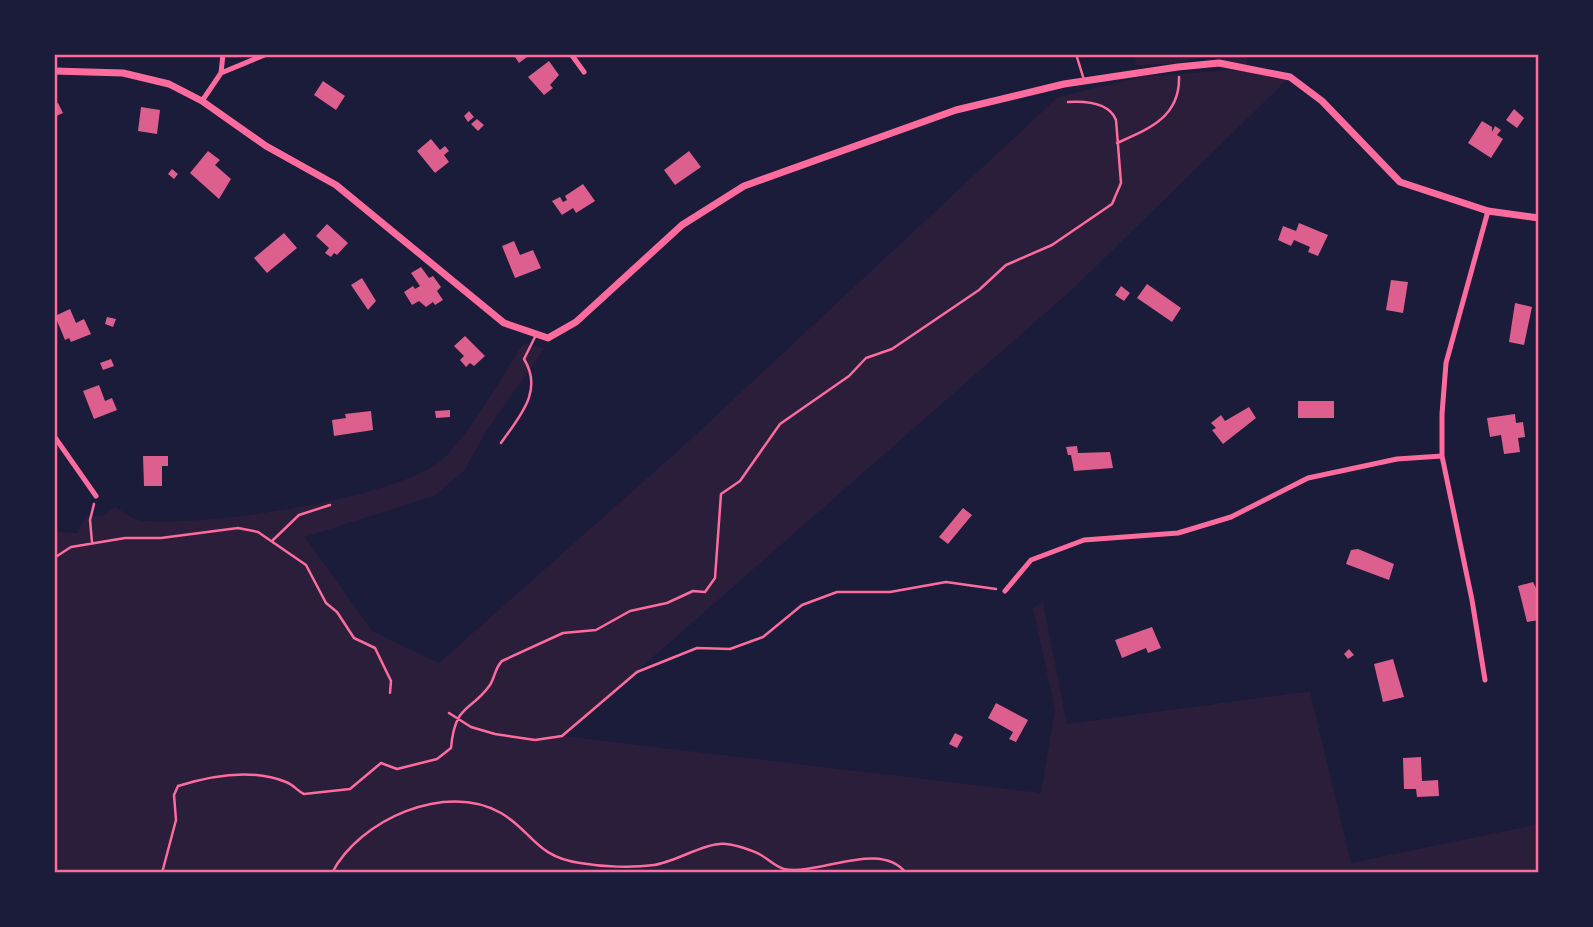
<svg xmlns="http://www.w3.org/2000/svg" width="1593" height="927" viewBox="0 0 1593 927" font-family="'Varela Round',sans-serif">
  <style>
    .green { fill: #2a1e3b }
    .building { fill: #dd5f8e }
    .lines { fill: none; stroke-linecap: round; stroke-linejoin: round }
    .path { stroke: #ff6b9d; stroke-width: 2.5 }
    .service { stroke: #ff6b9d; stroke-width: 2.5 }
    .minor { stroke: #ff6b9d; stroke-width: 5 }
    .tertiary { stroke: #ff6b9d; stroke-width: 7 }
    .neatline { fill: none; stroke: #ff6b9d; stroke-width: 2.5 }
  </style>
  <rect width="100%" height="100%" fill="#1b1b3a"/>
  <!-- green -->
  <path class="green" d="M1136,54H1248L1246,67L1208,57L1170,64L1135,65Z
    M1231,70L1290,77L1075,287L563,736L1041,793L1055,710L1033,608L1043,602L1067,724L1310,691L1351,863L1539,824V873H54V531L77,533L86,516H102L115,507C122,511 130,518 138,520C195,529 404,498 444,458C475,426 498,382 523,344L545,348L487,430L464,471L434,496L305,537L372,631L439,663L679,450L1058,97L1141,77Z"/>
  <!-- building -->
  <path class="building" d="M513,54H531L519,63Z
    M549,61L559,75L550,85L553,88L544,95L528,77Z
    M323,81L345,96L336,110L314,95Z
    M58,103L63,113L54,117V104Z
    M141,107L160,110L157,134L138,131Z
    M1514,109L1524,118L1517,128L1506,120Z
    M469,111L474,117L468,122L464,116Z
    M477,119L484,125L478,131L471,124Z
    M1482,121L1492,127V132L1495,126L1501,130L1497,135L1503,139L1491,158L1468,143Z
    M431,139L440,150L445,146L449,151L444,155L449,162L435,173L417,151Z
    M208,151L220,160L215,165L231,179L219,199L190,173Z
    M689,151L701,167L675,185L664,170Z
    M172,169L178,174L174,179L168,174Z
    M583,184L595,201L576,213L573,208L562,215L552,201L560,197L563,202L567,200L565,196Z
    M1299,223L1328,235L1318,256L1308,252L1310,247L1294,240L1291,246L1278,240L1283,226L1296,231Z
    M327,224L348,243L337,255L334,253L331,257L325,253L329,248L316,236Z
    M284,233L297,248L267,273L254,258Z
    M514,241L520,255L533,250L541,268L515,278L502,246Z
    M421,267L429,278L433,276L441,287L437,291L443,300L435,305L433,302L426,307L419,301L412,305L404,292L413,286L415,289L420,286L411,273Z
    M362,278L376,301L368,310L351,285Z
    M1391,280L1408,282L1403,313L1386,310Z
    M1147,284L1181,308L1172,322L1137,298Z
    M1121,286L1130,293L1124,301L1115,295Z
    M1515,303L1532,307L1524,345L1509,342Z
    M70,309L76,323L84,319L91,334L71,342L69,338L65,340L55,316Z
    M107,317L116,319L113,327L105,324Z
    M465,336L485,356L474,366L470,363L466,367L460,360L464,356L454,346Z
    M111,359L114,366L103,370L100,363Z
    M99,385L105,401L112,398L117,410L94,419L83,391Z
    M1298,401H1334V418H1298Z
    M1249,407L1256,418L1223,444L1212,430L1216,428L1211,423L1221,415L1225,421Z
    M450,410V417L436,418L435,411Z
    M371,411L373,430L334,436L332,420L346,418L345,414Z
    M1515,414L1516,423L1523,422L1525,437L1518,438L1520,452L1504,454L1501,435L1490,437L1487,418Z
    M1077,446L1078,453L1110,452L1113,468L1074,471L1071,455H1068L1066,447Z
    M143,456H168V466H162V486H144Z
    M963,508L972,515L948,544L939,537Z
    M1358,549L1394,564L1389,580L1346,564L1351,550Z
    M1533,582L1539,594V620L1527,622L1518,586Z
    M1152,627L1161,648L1148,653L1146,648L1122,658L1115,640Z
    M1349,649L1354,655L1348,659L1344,654Z
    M1393,659L1404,697L1383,702L1374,664Z
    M996,703L1028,720L1016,742L1009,739L1013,732L988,718Z
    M955,733L963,737L957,748L949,744Z
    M1421,757L1422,781L1438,780L1439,796L1417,797L1416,789H1404L1403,758Z"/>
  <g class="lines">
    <!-- path -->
    <path class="path" d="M1117,143C1149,129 1180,117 1179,77
      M273,540L299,515L330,505
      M92,542L90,520L94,504
      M54,558L71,547L125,538H161L238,528L258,532L306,565L326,603L337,612L354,638L375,648L391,681L390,693
      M449,713L471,727L495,734L535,740L562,736L637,672L697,648L730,649L763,637L802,605L837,592H890L946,582L996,589
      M162,873L176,820L174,795L178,786C213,775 254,769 286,782C294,785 297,791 304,794L350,789L381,763L397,769L437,759L451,748C455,703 470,713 490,685C495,677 495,668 502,661L563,633L596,630L630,611L667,603L693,591L705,592L715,578L721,494L740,481L780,424L849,376L866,358L892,349L979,290L1006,265L1052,245L1112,204L1121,183L1116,120C1109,102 1085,101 1068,102
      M332,873C359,820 446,781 501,813C533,832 536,857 580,863C603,867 632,868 654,865C675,862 706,842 726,844C736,845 752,850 761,855C768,859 776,867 784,869C819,876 880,839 906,873"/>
    <!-- service -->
    <path class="service" d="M1076,54L1084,80
      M501,443C519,417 544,391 524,359L536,335"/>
    <!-- minor -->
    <path class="minor" d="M571,54L584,72
      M221,73L223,54
      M202,101L221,73L267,54
      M54,436L96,496
      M1005,591L1031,560L1084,540L1178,533L1231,517L1308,478L1397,459L1442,456
      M1485,680L1472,600L1442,456V414L1446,363L1488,211"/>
    <!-- tertiary -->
    <path class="tertiary" d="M54,71L123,73L169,84L202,101L266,146L336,185L504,323L548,338L576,322L682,225L744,186L956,110L1064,84L1178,67L1219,63L1290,77L1322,101L1400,182L1488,211L1539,218"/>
  </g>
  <!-- border -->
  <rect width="1593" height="927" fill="none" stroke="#1b1b3a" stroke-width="112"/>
  <rect x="56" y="56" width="1481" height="815" class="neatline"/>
</svg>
